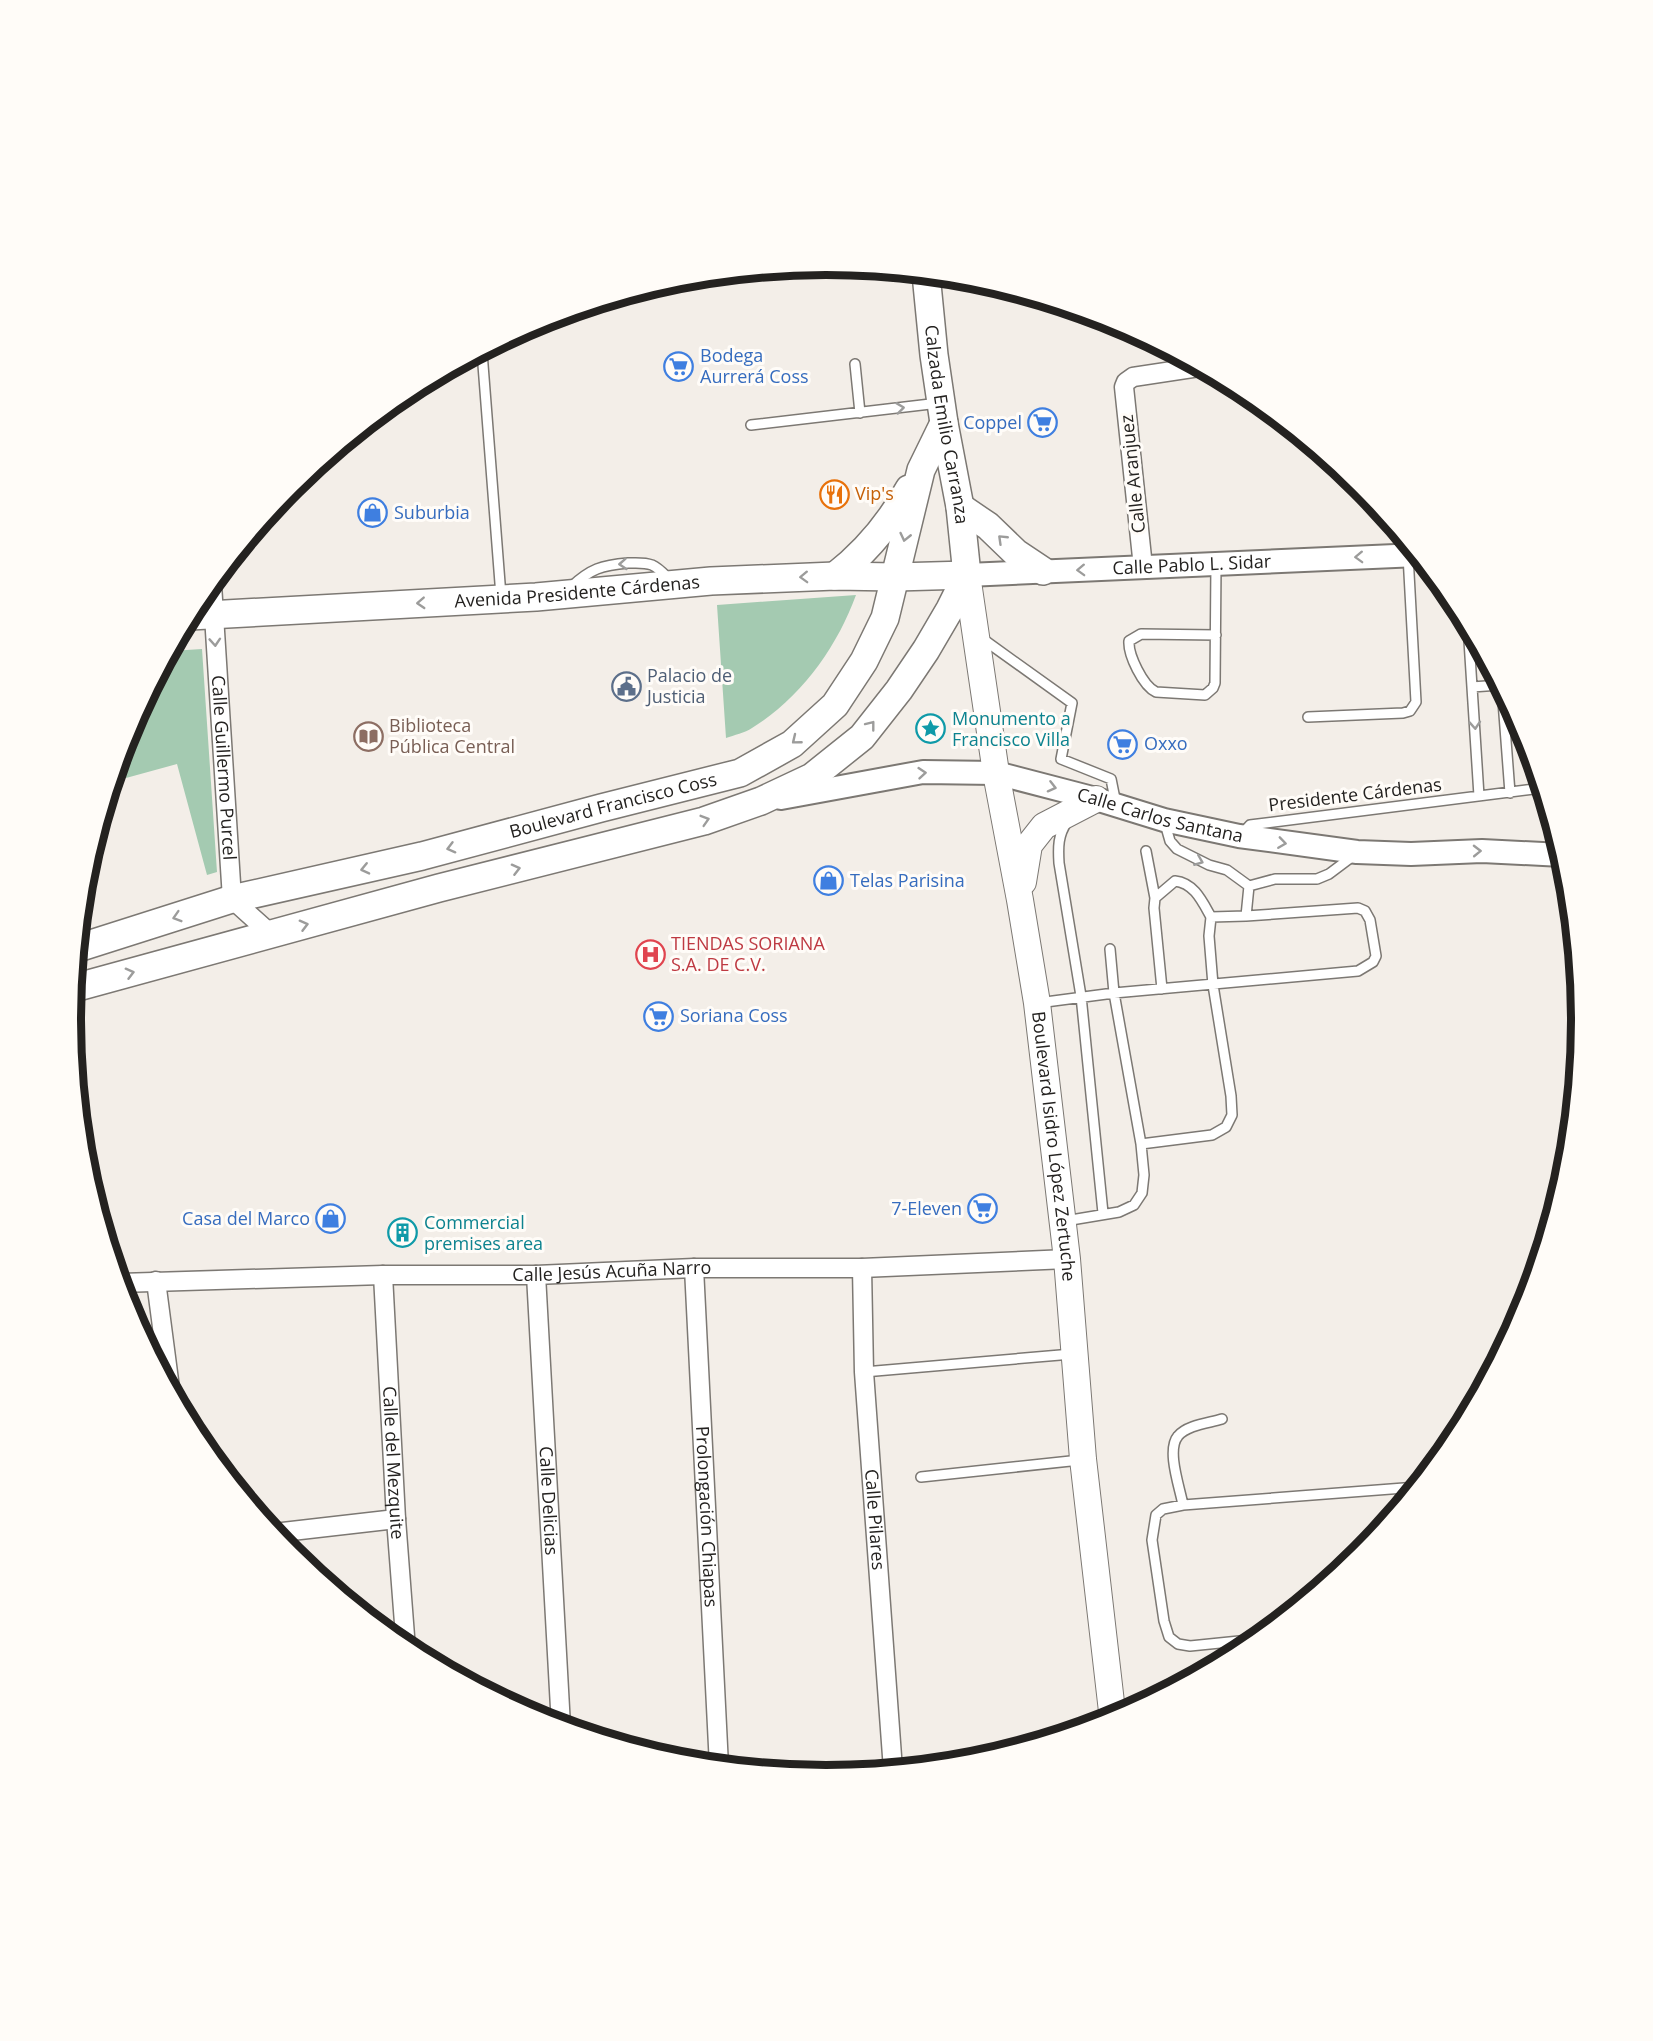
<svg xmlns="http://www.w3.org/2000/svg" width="1653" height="2041" viewBox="0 0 1653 2041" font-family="'Open Sans',sans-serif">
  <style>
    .green { fill: #a4cab1 }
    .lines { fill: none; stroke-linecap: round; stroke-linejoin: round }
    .service-casing { stroke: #7c7873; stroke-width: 12 }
    .minor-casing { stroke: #7c7873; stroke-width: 21 }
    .tertiary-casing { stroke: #7c7873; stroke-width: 26 }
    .secondary-casing { stroke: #7c7873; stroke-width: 28 }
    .primary-casing { stroke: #7c7873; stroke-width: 30 }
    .service { stroke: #fff; stroke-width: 9 }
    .minor { stroke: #fff; stroke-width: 18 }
    .tertiary { stroke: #fff; stroke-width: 22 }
    .secondary { stroke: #fff; stroke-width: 26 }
    .primary { stroke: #fff; stroke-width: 27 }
    .oneway { stroke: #9c9c9b }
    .labels { text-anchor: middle; stroke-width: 6; stroke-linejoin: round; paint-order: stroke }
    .shop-label { font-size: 18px; fill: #366cbe; stroke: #fffcf8; text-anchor: start }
    .street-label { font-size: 18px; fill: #242220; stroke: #fffcf8 }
    .food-label { font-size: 18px; fill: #c56008; stroke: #fffcf8; text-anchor: start }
    .service-label { font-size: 18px; fill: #4e5e75; stroke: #fffcf8; text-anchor: start }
    .culture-label { font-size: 18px; fill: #0d838f; stroke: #fffcf8; text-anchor: start }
    .education-label { font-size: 18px; fill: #785e54; stroke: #fffcf8; text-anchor: start }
    .health-label { font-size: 18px; fill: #be3a42; stroke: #fffcf8; text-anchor: start }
    .rim { fill: none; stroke: #242220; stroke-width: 8 }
  </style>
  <rect width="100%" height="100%" fill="#f3eee8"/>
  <!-- green -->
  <path class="green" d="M856,595C837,647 801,698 752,728C745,733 734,735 726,738L717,605Z
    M202,649L217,872L207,875L177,764L126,778L121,756L128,731L171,651Z"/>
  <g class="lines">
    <defs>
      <path id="service" d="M482,352L501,596
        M855,364L860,413
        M751,425L939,403
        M1216,564L1215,683L1213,688L1205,695L1156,692C1143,686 1128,655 1129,641L1141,634L1216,635
        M571,587C590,569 602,565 628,563C636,563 644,562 652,565C659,568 665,575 670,580
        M1468,625L1479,796
        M980,637L1072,703L1061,759L1111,779L1116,804
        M1472,687L1500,685
        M1502,688L1510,793
        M1308,717L1403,713L1410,711L1416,702L1408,555
        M1164,820L1170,841L1177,849L1209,865L1227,870L1249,886
        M1067,822C1058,835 1058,847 1059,863L1081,996L1103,1213
        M1241,835L1250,825L1542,788
        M1146,851L1155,898
        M1249,886L1275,879H1317L1329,874L1353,856
        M1110,949L1114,993L1141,1144
        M1162,989L1154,908L1155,898L1175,881C1194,883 1202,901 1211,917
        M1038,1003L1114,993L1358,971L1373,962L1376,956L1370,920L1365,911L1358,908L1246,916
        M1065,1221L1119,1212L1134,1205L1142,1193L1144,1175L1141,1144L1212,1135L1226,1127L1232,1115L1231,1096L1213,985L1209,936L1211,917L1246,916L1249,886
        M864,1372L1072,1354
        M921,1477L1080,1460
        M1183,1505C1180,1488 1166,1450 1178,1436C1187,1425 1209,1423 1222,1419
        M1259,1639L1190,1646L1178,1644L1169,1637L1164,1621L1152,1540L1156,1515L1163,1509L1183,1505L1417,1487"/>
      <g id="minor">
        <path d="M1143,567L1124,387L1126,382L1133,377L1199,367"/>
        <path id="s1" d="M212,584L232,899L271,934"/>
        <path id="s2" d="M694,1268L719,1766"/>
        <path id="s3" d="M862,1268L864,1372L893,1770"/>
        <path id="s4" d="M383,1275L396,1519L406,1649"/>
        <path id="s5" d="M536,1275L561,1726"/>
        <path d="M156,1281L170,1388"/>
        <path id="s6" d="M120,1283L383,1275H536L694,1268H862L1067,1259"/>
        <path d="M274,1533L396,1519"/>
      </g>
      <g id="tertiary">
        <path id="s7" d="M967,575L1418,555"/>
        <path id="s8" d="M781,798L923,772L996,773L1096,799L1164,820L1239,836L1357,852L1411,854L1482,851L1562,855"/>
      </g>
      <g id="secondary">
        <path id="s9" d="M967,575L996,773L1020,900L1037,1003L1067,1259L1083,1459L1113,1720"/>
        <path d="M1023,882L1029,845L1044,826L1096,799"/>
      </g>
      <g id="primary">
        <path id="s10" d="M926,274L934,355L944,423L960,507L967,575"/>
        <path d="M960,507L988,526L1016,553L1043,571"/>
        <path d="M835,576C866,552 890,523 909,489"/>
        <path id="s11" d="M190,616L536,597L711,581L835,576L896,577L967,575"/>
        <path id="s12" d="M78,948L232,899L422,856L601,808L740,773L792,744L835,705L864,661L885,618L921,470L944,423"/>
        <path d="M74,988L439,888L704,821L761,801L812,777L862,737L899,690L926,650L950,609L967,575"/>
      </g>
    </defs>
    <!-- service casing -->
    <use href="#service" class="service-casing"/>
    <!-- minor casing -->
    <use href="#minor" class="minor-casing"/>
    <!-- tertiary casing -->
    <use href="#tertiary" class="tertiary-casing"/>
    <!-- secondary casing -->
    <use href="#secondary" class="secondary-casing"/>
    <!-- primary casing -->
    <use href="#primary" class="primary-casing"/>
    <!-- service -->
    <use href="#service" class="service"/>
    <!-- minor -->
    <use href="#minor" class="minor"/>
    <!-- tertiary -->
    <use href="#tertiary" class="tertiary"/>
    <!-- secondary -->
    <use href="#secondary" class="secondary"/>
    <!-- primary -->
    <use href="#primary" class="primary"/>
  </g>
  <!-- one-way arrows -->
  <defs><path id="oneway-chevron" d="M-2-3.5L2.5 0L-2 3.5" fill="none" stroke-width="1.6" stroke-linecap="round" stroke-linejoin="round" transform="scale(1.5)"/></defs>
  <g class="oneway">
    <use href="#oneway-chevron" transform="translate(900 408) rotate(-7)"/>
    <use href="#oneway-chevron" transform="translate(905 537) rotate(103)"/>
    <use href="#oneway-chevron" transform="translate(1002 539) rotate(-136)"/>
    <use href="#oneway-chevron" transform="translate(1359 557) rotate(178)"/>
    <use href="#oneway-chevron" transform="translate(623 564) rotate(176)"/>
    <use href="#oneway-chevron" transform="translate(1081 570) rotate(178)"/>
    <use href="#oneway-chevron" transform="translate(804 577) rotate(178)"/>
    <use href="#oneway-chevron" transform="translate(421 603) rotate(177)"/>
    <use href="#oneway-chevron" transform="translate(215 642) rotate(86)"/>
    <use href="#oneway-chevron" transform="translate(871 725) rotate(-52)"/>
    <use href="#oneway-chevron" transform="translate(1475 725) rotate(86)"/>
    <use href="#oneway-chevron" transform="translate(796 740) rotate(141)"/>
    <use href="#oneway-chevron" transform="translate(922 773) rotate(-5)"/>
    <use href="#oneway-chevron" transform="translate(1052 787) rotate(14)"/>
    <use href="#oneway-chevron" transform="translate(705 820) rotate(-17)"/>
    <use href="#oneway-chevron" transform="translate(1282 843) rotate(8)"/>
    <use href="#oneway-chevron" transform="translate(451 848) rotate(165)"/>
    <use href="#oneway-chevron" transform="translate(1477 851) rotate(-1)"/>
    <use href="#oneway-chevron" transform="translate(1199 861) rotate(22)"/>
    <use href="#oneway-chevron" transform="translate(365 869) rotate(167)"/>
    <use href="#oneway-chevron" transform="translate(516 869) rotate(-14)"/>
    <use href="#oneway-chevron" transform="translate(177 917) rotate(163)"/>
    <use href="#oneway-chevron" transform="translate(304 925) rotate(-15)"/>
    <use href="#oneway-chevron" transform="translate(130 973) rotate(-15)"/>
  </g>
  <!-- icons -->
  <defs>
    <symbol id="supermarket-ring" viewBox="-11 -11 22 22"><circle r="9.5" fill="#fffcf8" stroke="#3f7fe0" stroke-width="1.5"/><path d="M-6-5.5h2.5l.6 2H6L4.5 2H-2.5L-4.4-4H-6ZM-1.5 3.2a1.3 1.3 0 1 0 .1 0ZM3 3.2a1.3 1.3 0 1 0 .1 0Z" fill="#3f7fe0"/></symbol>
    <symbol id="restaurant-ring" viewBox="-11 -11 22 22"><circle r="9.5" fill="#fffcf8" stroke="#e8710a" stroke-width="1.5"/><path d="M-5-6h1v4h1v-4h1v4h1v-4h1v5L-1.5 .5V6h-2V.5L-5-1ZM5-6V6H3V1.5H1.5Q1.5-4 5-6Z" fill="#e8710a"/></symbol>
    <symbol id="shop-ring" viewBox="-11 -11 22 22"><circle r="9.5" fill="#fffcf8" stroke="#3f7fe0" stroke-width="1.5"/><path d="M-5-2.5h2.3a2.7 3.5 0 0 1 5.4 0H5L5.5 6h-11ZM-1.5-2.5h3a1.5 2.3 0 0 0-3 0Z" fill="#3f7fe0"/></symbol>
    <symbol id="civic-ring" viewBox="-11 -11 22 22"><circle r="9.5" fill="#fffcf8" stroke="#5c6f8a" stroke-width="1.5"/><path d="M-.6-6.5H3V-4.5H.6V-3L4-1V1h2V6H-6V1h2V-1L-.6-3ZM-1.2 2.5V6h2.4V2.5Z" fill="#5c6f8a"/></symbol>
    <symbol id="sight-ring" viewBox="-11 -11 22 22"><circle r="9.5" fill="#fffcf8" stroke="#0f9aa8" stroke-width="1.5"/><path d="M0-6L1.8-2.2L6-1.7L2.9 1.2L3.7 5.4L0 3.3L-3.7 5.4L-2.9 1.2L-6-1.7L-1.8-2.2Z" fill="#0f9aa8"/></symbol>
    <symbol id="library-ring" viewBox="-11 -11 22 22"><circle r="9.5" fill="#fffcf8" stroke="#8d6e63" stroke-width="1.5"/><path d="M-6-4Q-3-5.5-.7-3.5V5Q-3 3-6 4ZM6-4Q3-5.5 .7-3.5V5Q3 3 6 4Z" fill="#8d6e63"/></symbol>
    <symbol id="hospital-ring" viewBox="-11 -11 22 22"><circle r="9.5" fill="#fffcf8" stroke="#e0444e" stroke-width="1.5"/><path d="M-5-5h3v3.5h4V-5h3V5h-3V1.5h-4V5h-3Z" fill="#e0444e"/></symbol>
    <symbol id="building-ring" viewBox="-11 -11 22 22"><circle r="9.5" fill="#fffcf8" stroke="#0f9aa8" stroke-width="1.5"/><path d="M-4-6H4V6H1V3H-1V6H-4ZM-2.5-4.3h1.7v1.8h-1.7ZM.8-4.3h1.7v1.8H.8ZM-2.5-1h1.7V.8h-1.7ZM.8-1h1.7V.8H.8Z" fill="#0f9aa8"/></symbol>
  </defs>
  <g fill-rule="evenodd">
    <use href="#supermarket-ring" x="662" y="350" width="33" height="33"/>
    <use href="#supermarket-ring" x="1026" y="406" width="33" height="33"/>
    <use href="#restaurant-ring" x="818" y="478" width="33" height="33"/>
    <use href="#shop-ring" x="356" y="496" width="33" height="33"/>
    <use href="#civic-ring" x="610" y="670" width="33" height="33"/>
    <use href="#sight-ring" x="914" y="712" width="33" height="33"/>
    <use href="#library-ring" x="352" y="720" width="33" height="33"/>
    <use href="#supermarket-ring" x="1106" y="728" width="33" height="33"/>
    <use href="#shop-ring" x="812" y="864" width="33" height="33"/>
    <use href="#hospital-ring" x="634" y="938" width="33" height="33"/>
    <use href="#supermarket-ring" x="642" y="1000" width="33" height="33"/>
    <use href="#supermarket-ring" x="966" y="1192" width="33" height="33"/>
    <use href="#shop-ring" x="314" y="1202" width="33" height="33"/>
    <use href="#building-ring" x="386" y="1216" width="33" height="33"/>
  </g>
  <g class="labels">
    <!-- shop labels -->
    <g class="shop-label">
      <text x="700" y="362">Bodega<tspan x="700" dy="21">Aurrerá Coss</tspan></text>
      <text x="1022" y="429" text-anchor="end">Coppel</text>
      <text x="394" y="519">Suburbia</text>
      <text x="1144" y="750">Oxxo</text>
      <text x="850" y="887">Telas Parisina</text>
      <text x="680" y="1022">Soriana Coss</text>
      <text x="962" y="1215" text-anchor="end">7-Eleven</text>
      <text x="310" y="1225" text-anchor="end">Casa del Marco</text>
    </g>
    <!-- street labels -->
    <g class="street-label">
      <text dy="6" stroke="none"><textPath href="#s10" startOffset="152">Calzada Emilio Carranza</textPath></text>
      <text transform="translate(1133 474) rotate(-96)" y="6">Calle Aranjuez</text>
      <text dy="6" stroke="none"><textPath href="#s7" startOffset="225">Calle Pablo L. Sidar</textPath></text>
      <text dy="6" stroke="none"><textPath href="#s11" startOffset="388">Avenida Presidente Cárdenas</textPath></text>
      <text dy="6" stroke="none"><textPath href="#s1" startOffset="184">Calle Guillermo Purcel</textPath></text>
      <text transform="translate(1355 795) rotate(-7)" y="6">Presidente Cárdenas</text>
      <text dy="6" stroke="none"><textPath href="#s12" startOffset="554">Boulevard Francisco Coss</textPath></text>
      <text dy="6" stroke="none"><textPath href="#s8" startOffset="387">Calle Carlos Santana</textPath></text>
      <text dy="6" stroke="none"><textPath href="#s9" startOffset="578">Boulevard Isidro López Zertuche</textPath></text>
      <text dy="6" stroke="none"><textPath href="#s6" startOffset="492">Calle Jesús Acuña Narro</textPath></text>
      <text dy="6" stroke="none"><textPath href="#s4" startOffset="188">Calle del Mezquite</textPath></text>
      <text dy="6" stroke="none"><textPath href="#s5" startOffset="226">Calle Delicias</textPath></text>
      <text dy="6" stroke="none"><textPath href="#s2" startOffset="249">Prolongación Chiapas</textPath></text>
      <text dy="6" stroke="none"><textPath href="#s3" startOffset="252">Calle Pilares</textPath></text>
    </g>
    <!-- food labels -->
    <g class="food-label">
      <text x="855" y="500">Vip's</text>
    </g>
    <!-- service labels -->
    <g class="service-label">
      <text x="647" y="682">Palacio de<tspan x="647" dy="21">Justicia</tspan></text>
    </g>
    <!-- culture labels -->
    <g class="culture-label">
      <text x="952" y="725">Monumento a<tspan x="952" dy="21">Francisco Villa</tspan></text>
      <text x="424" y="1229">Commercial<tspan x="424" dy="21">premises area</tspan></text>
    </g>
    <!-- education labels -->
    <g class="education-label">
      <text x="389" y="732">Biblioteca<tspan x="389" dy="21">Pública Central</tspan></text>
    </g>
    <!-- health labels -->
    <g class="health-label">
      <text x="671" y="950">TIENDAS SORIANA<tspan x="671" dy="21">S.A. DE C.V.</tspan></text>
    </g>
  </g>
  <!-- crop -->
  <path d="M0 0H1653V2041H0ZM81 1020a745 745 0 1 1 1490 0a745 745 0 1 1-1490 0Z" fill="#fffcf8" fill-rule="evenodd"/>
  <path class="rim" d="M81 1020a745 745 0 1 1 1490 0a745 745 0 1 1-1490 0Z"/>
</svg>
